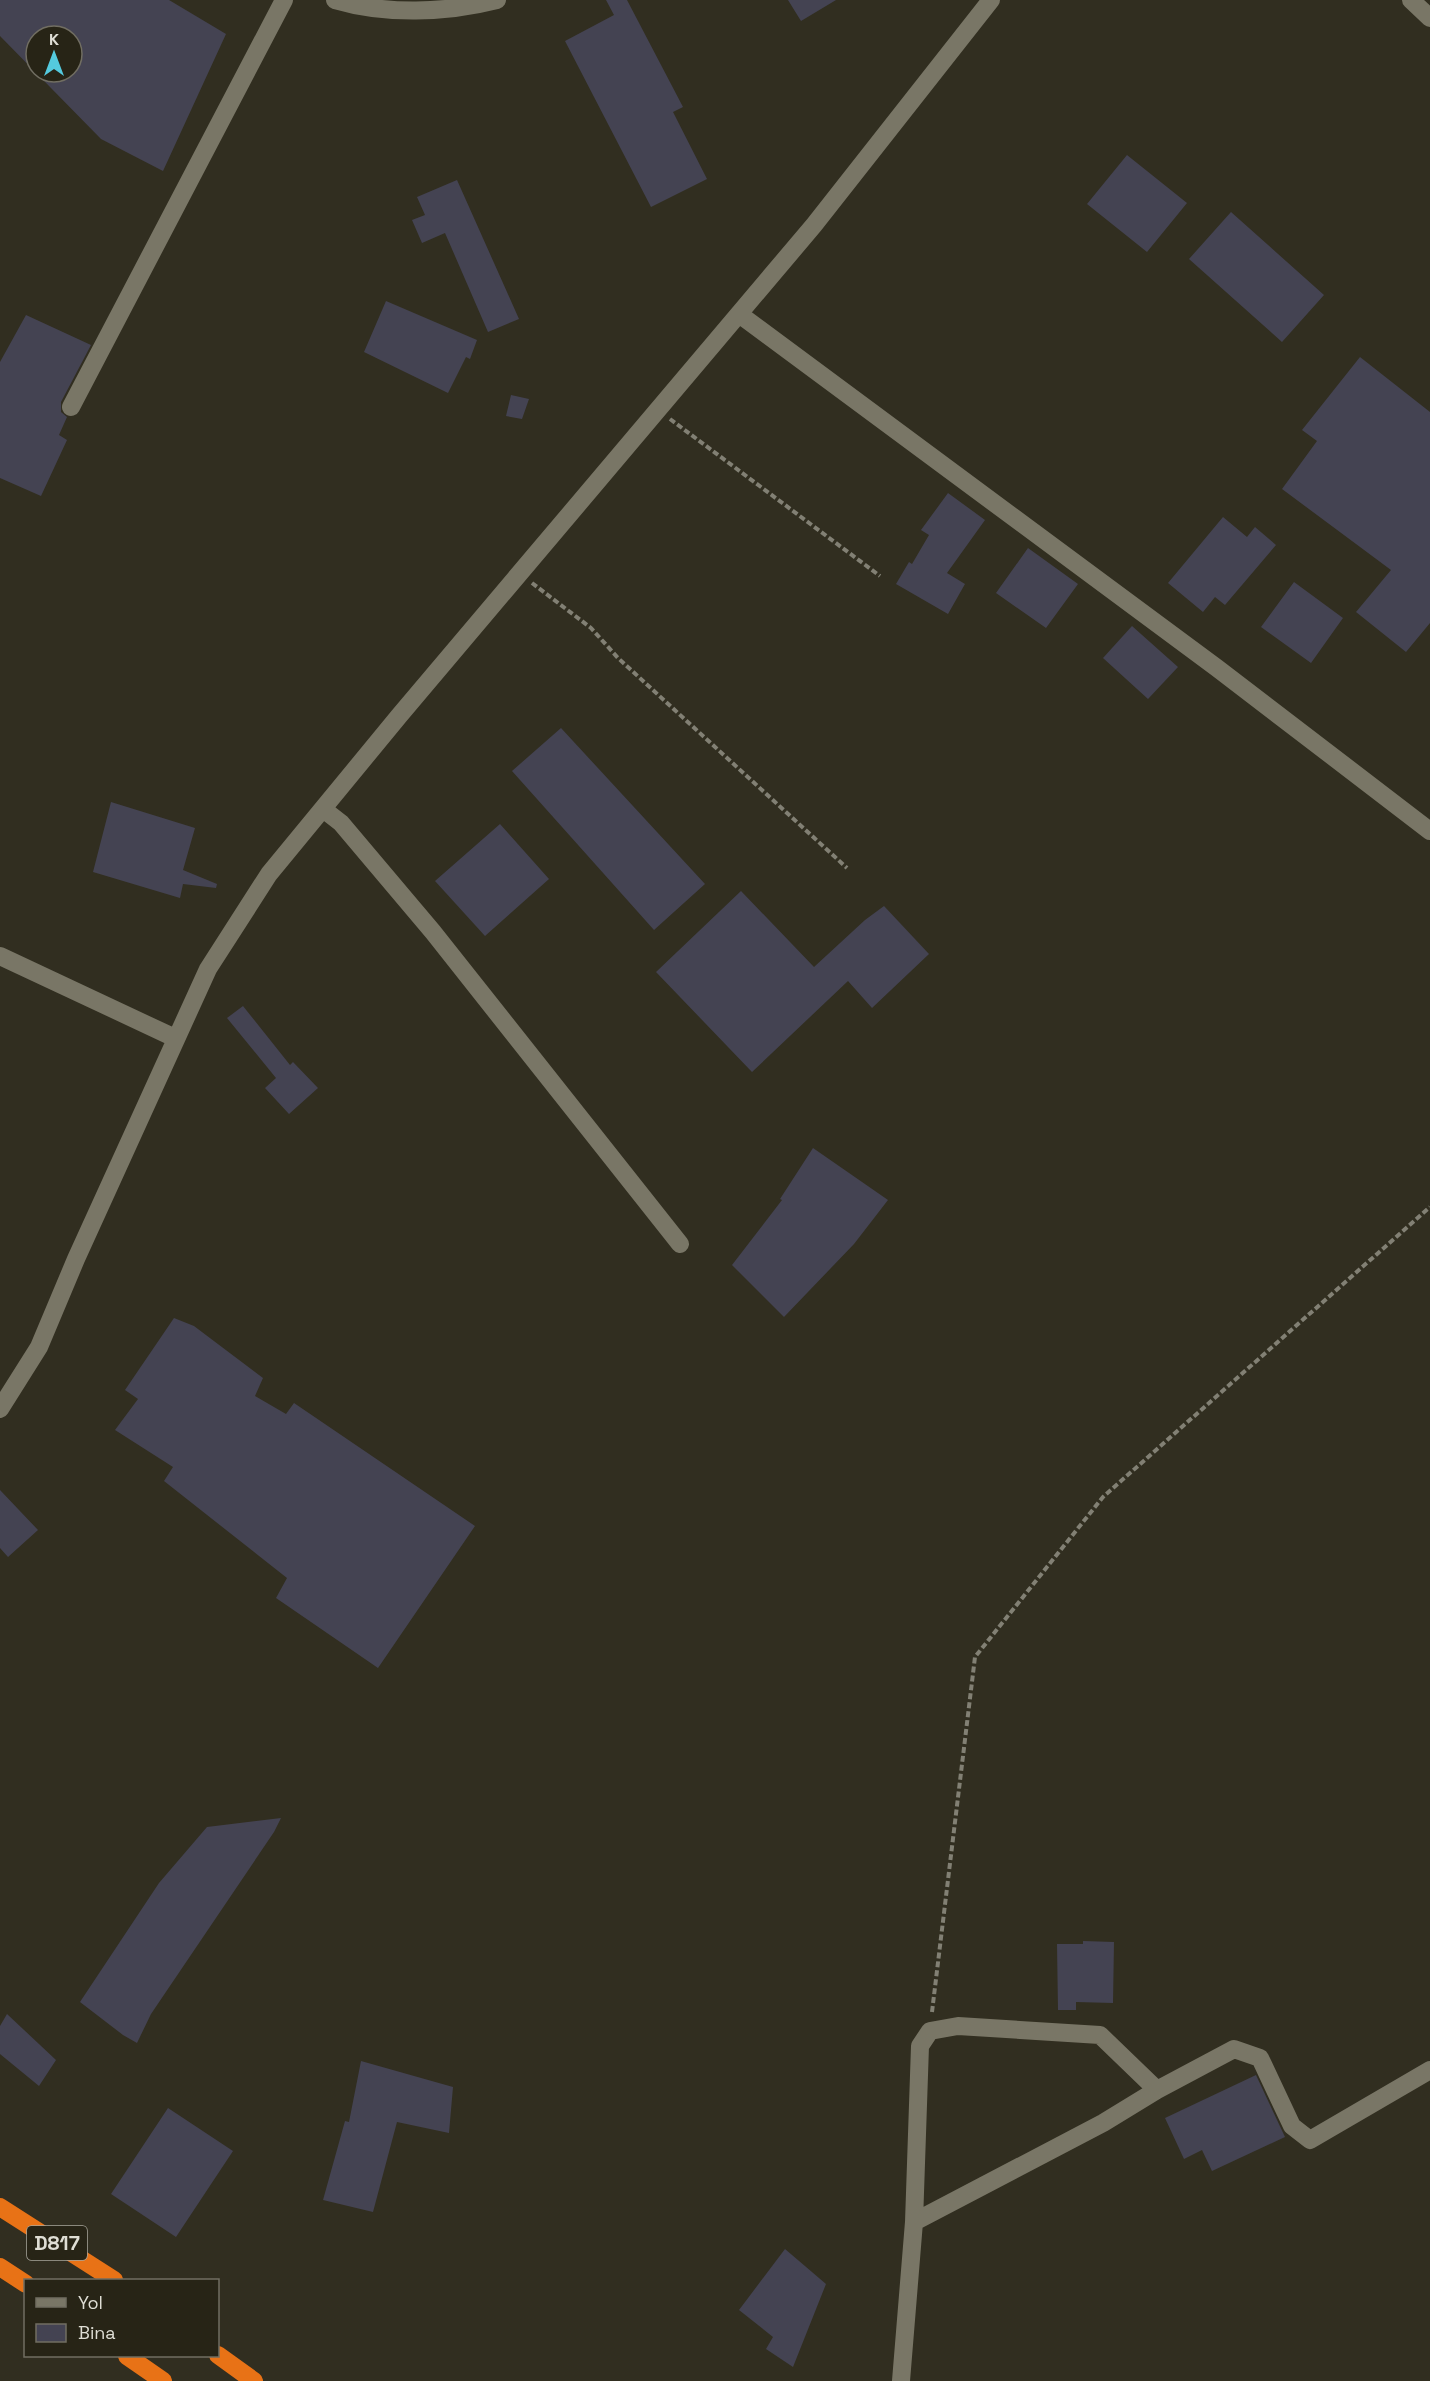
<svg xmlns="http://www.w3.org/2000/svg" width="1430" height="2381" viewBox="0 0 1430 2381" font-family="'Space Grotesk',sans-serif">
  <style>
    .building { fill: #444352; fill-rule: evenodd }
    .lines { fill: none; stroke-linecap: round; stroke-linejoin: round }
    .path { stroke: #828074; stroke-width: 4; stroke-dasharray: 6 3; stroke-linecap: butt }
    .minor { stroke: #797666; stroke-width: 18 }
    .highway { stroke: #e87216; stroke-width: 18 }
    .labels { text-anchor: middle; stroke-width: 4.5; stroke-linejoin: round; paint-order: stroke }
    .shield { fill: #272416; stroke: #a8a69c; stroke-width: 1.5 }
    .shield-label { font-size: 20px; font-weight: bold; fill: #dfded5 }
  </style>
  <rect width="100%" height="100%" fill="#312e20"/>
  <!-- building -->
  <path class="building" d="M0,0H169L226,34L163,171L101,139L0,36ZM36,36H72V72H36Z
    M606,0H627L683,107L673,112L707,179L651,207L565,41L614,15Z
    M788,0H836L801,21Z
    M1127,155L1187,203L1147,252L1087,204Z
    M457,180L519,319L488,332L445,233L422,243L412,220L425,215L417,197Z
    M1231,212L1324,295L1282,342L1189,259Z
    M386,301L477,340L470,359L466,357L448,393L364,352Z
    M26,315L91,345L61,402V412L67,417L59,435L67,440L41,496L0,478V362Z
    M1360,357L1430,412V623L1406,652L1356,612L1391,570L1282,489L1317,441L1302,430Z
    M511,395L529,399L522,419L506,416Z
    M948,493L985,520L947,573L965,584L948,614L896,584L909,562L912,564L929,535L921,530Z
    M1223,517L1247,537L1255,527L1276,545L1225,605L1215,597L1203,612L1168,583Z
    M1028,548L1078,584L1046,628L996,593Z
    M1294,582L1343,618L1311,663L1261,627Z
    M1132,626L1178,667L1148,699L1103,658Z
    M561,728L705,884L654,930L512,771Z
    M111,802L195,828L183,870L217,884L216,888L183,884L180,898L93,872Z
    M500,824L549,879L485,936L435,881Z
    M741,891L814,967L865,920L884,906L929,954L872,1008L848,981L752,1072L656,972Z
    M243,1006L290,1065L293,1062L318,1088L289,1114L265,1088L276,1078L227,1018Z
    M813,1148L888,1200L854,1244L784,1317L732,1265L782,1200L780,1199Z
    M174,1318L194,1326L263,1378L255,1396L286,1414L294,1403L475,1526L378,1668L276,1598L287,1578L164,1481L173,1467L115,1430L138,1399L125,1390Z
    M0,1490L38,1530L8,1557L0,1548Z
    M281,1818L274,1832L151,2014L137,2043L123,2035L80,2002L159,1883L207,1827Z
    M1083,1941L1114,1942L1113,2003L1076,2002V2010H1058L1057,1944H1083Z
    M7,2014L56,2060L39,2086L0,2054V2026Z
    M361,2061L453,2087L449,2133L397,2122L373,2212L323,2200L345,2121L349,2122Z
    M1256,2075L1285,2137L1212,2171L1202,2150L1184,2159L1165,2118Z
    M168,2108L233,2151L176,2237L111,2194Z
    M785,2249L826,2284L793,2367L766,2349L773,2337L739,2310Z"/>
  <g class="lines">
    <!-- path -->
    <path class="path" d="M670,419L880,576
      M532,583L591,628L618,658L847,868
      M932,2012L975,1657L1103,1497L1430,1207"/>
    <!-- minor -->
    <path class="minor" d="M335,0C386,15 446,13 497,0
      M1411,0L1430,18
      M739,314L1217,668L1430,831
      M71,407L284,0
      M323,809L341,823L433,932L680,1244
      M0,956L175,1038
      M0,1409L39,1347L76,1259L208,969L269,874L399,716L814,225L991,0
      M914,2222L1103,2123L1157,2090L1234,2049L1260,2058L1292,2126L1310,2140L1430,2070
      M901,2381L914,2222L920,2046L930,2031L958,2026L1100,2035L1157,2090"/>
    <!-- highway -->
    <path class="highway" d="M0,2207L114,2280
      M0,2267L26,2284
      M218,2355L254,2381
      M127,2356L163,2381"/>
  </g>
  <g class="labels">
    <!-- shield labels -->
    <rect class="shield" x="27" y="2226" width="60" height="34" rx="4.5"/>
    <g class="shield-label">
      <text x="57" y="2250">D817</text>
    </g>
  </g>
  <!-- legend -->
  <rect x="24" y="2279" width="195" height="78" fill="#272416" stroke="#716e62" stroke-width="1.5"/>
  <rect x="36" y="2298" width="30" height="9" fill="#797666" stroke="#716e62" stroke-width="1.5"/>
  <text x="78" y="2309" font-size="18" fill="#dfded5">Yol</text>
  <rect x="36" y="2324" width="30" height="18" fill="#444352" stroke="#716e62" stroke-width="1.5"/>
  <text x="78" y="2339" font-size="18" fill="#dfded5">Bina</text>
  <!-- north arrow -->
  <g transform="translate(54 54)"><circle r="28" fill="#272416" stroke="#716e62" stroke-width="1.5"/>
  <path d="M0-4.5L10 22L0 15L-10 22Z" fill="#54cade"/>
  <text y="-9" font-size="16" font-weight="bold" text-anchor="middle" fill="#dfded5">K</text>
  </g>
</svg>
